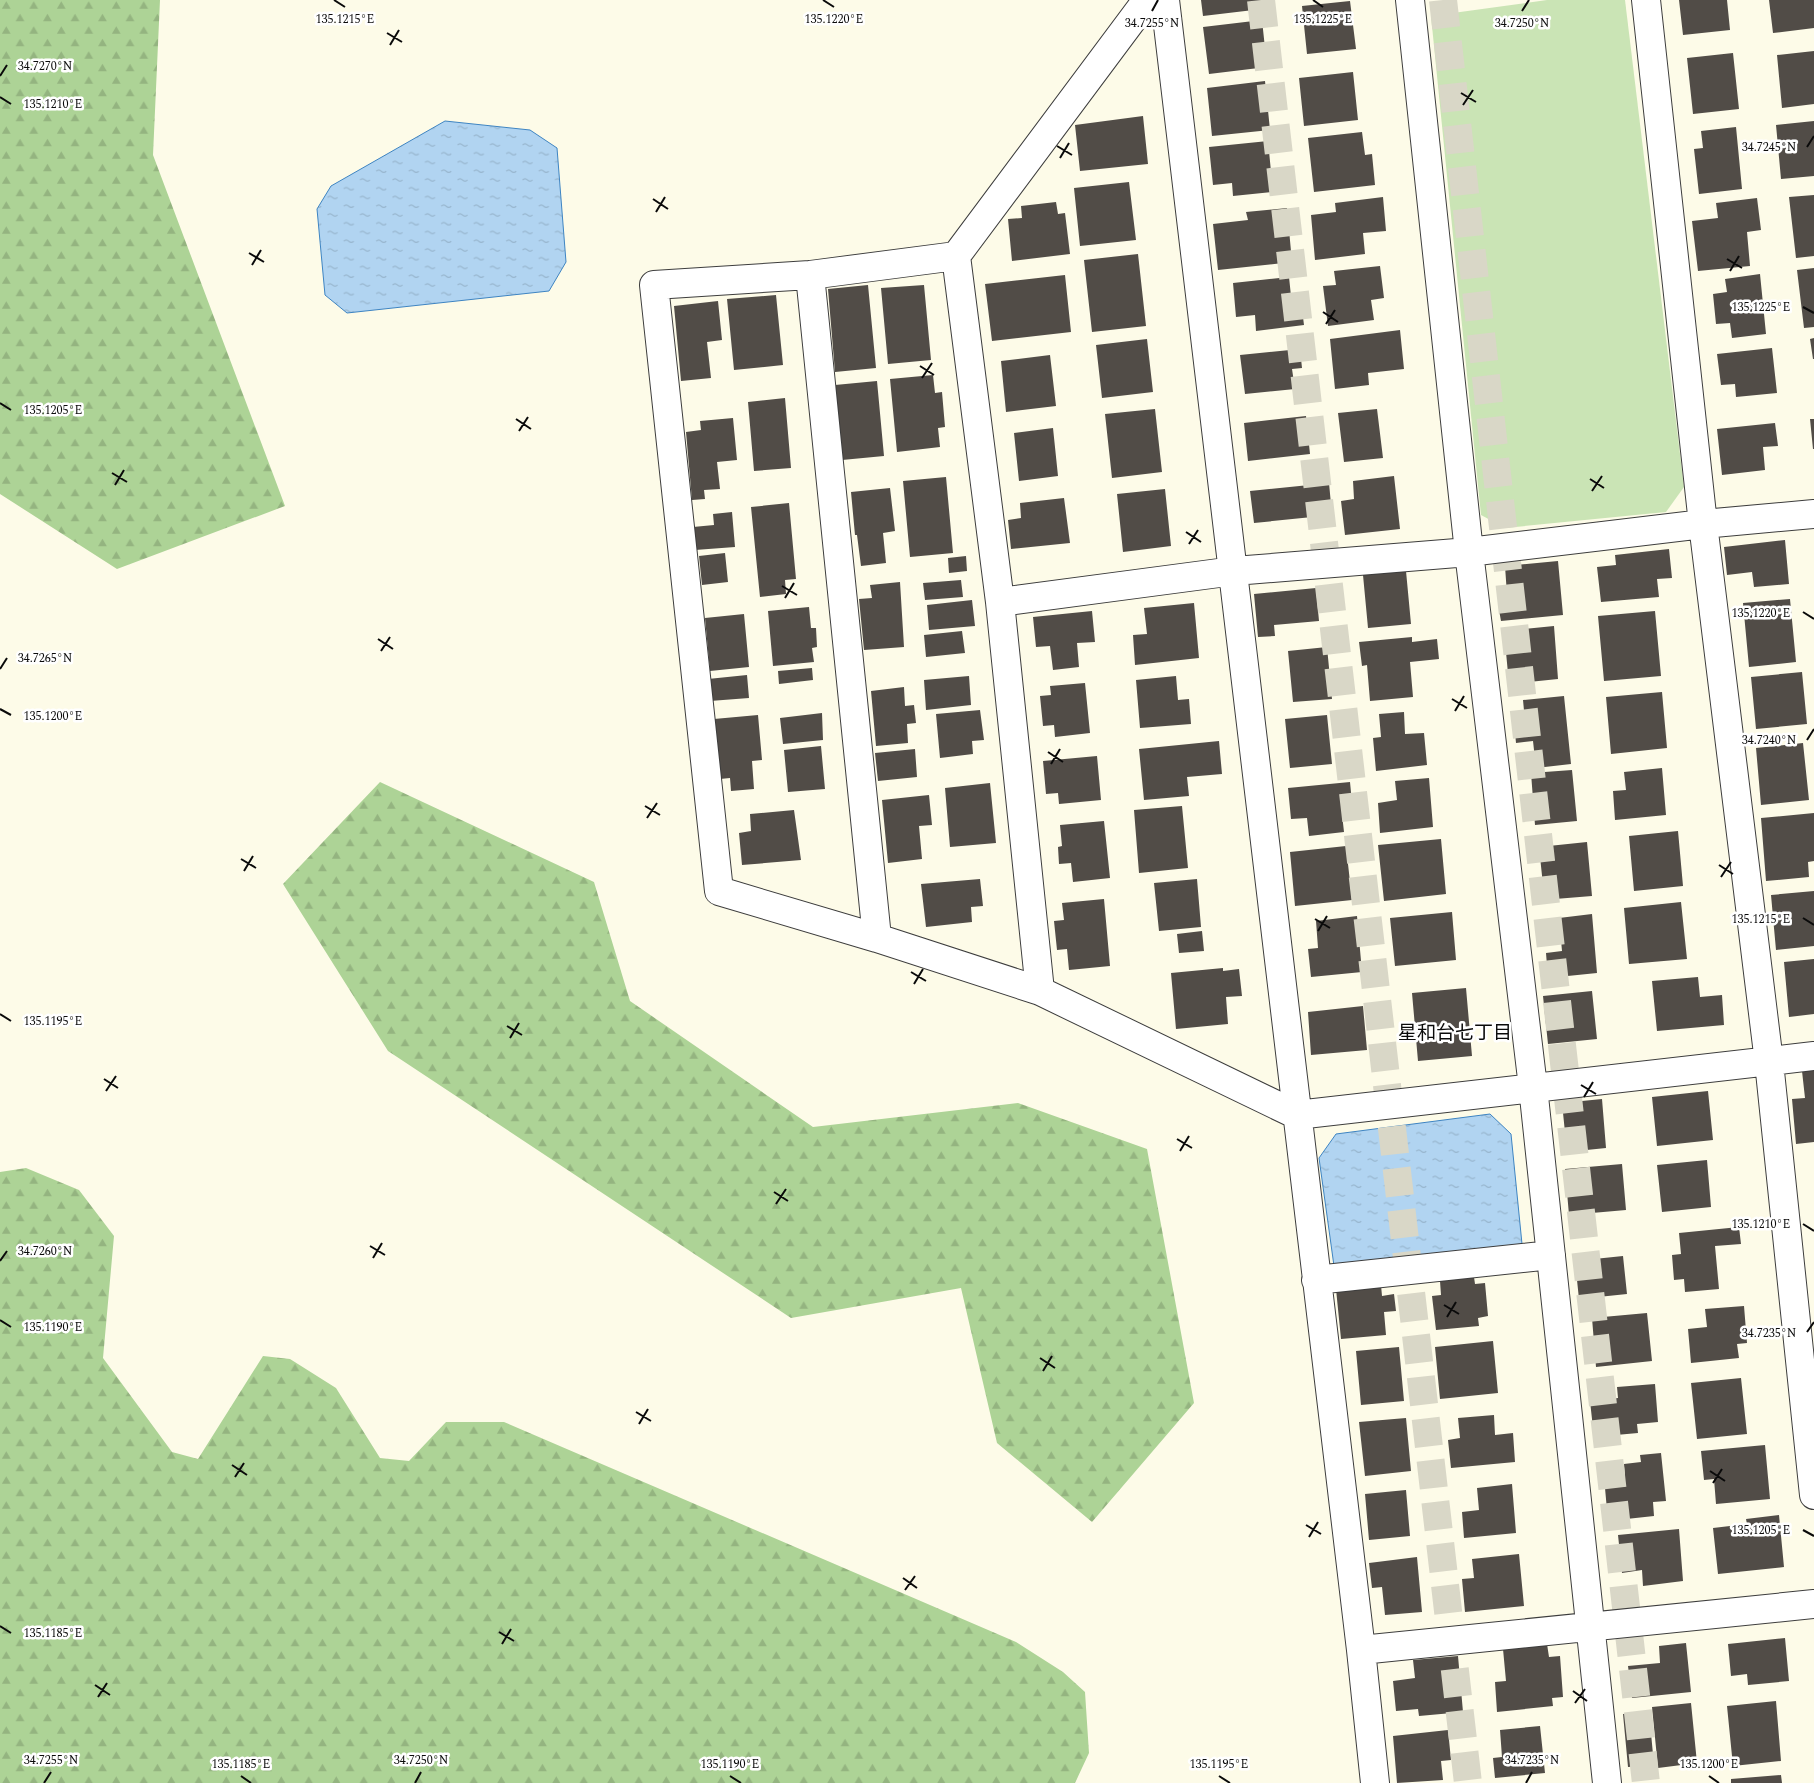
<svg xmlns="http://www.w3.org/2000/svg" width="1814" height="1783" viewBox="0 0 1814 1783" font-family="Spectral,'Noto Sans JP',serif">
  <style>
    .grass { fill: #cae4b5 }
    .forest { fill: url(#forest-firs) }
    .water { fill: url(#water-ripples); stroke: #3e84c2 }
    .building { fill: #514c47 }
    .lines { fill: none; stroke-linecap: round; stroke-linejoin: round }
    .motorway-tunnel { stroke: #d9d7c7; stroke-width: 28; stroke-dasharray: 28 14; stroke-linecap: butt }
    .minor-casing { stroke: #3d3d3d; stroke-width: 30 }
    .minor { stroke: #fff; stroke-width: 28 }
    .ticks { fill: none; stroke: #0a0a0a; stroke-width: 2 }
    .labels { text-anchor: middle; stroke-width: 5; stroke-linejoin: round; paint-order: stroke }
    .neighbourhood-label { font-size: 19px; fill: #0a0a0a; stroke: #fff }
    .ticks-label { font-size: 12px; text-anchor: middle; fill: #0a0a0a; stroke: #fff; stroke-width: 5; stroke-linejoin: round; paint-order: stroke }
  </style>
  <defs>
    <pattern id="forest-firs" width="22" height="20" patternUnits="userSpaceOnUse" patternTransform="scale(1.25)"><rect width="22" height="20" fill="#add396"/><path d="M5 1l3.5 6h-7zM16 11l3.5 6h-7z" fill="#94b480"/></pattern>
    <pattern id="water-ripples" width="26" height="14" patternUnits="userSpaceOnUse" patternTransform="scale(1.25)"><rect width="26" height="14" fill="#b1d4f1"/><path d="M2 4q2-2 4 0t4 0M15 11q2-2 4 0t4 0" fill="none" stroke="#97b5cd"/></pattern>
  </defs>
  <rect width="100%" height="100%" fill="#fdfbe8"/>
  <!-- grass -->
  <path class="grass" d="M1547,0H1625L1684,487L1666,512L1505,528L1481,515L1431,16Z"/>
  <!-- forest -->
  <path class="forest" d="M0,0H160L153,155L285,506L117,569L0,494Z
    M380,782L594,882L630,1001L813,1127L1018,1103L1147,1149L1194,1403L1092,1522L997,1443L961,1288L791,1318L388,1051L283,884Z
    M26,1168L79,1190L114,1236L103,1358L172,1452L198,1459L263,1356L290,1359L336,1388L380,1458L409,1461L446,1422H504L1016,1642L1063,1672L1085,1692L1089,1753L1075,1783H0V1172Z"/>
  <!-- water -->
  <path class="water" d="M445,121L530,130L557,148L566,262L549,291L347,313L325,295L317,209L331,186Z
    M1490,1114L1511,1134L1522,1244L1334,1266L1319,1158L1336,1134Z"/>
  <!-- building -->
  <path class="building" d="M1201,0H1261L1262,9L1203,16Z
    M1679,0H1727L1730,30L1683,35Z
    M1769,0H1814V28L1773,33Z
    M1350,1L1356,49L1307,54L1302,6Z
    M1262,20L1267,67L1209,74L1203,27Z
    M1814,51V104L1782,108L1777,55Z
    M1733,53L1739,109L1693,114L1687,58Z
    M1353,72L1358,120L1304,126L1299,78Z
    M1265,81L1270,130L1212,136L1207,88Z
    M1143,116L1148,164L1080,171L1075,125Z
    M1814,121V176L1781,179L1776,125Z
    M1736,127L1742,189L1699,194L1694,149L1703,148L1701,131Z
    M1362,132L1365,155L1372,154L1375,185L1314,192L1308,138Z
    M1268,141L1273,192L1233,196L1232,183L1213,185L1209,147Z
    M1129,182L1136,240L1080,246L1074,188Z
    M1814,195V256L1796,258L1789,197Z
    M1383,197L1386,231L1363,233L1365,254L1315,260L1311,215L1336,212L1335,203Z
    M1757,198L1761,230L1747,232L1750,266L1698,271L1692,221L1718,218L1716,203Z
    M1056,202L1058,214L1065,213L1070,254L1012,261L1008,219L1022,218L1021,206Z
    M1287,208L1292,262L1218,270L1213,224L1248,220L1246,212Z
    M1138,254L1146,326L1092,332L1084,260Z
    M1380,266L1384,298L1371,300L1374,320L1328,326L1323,286L1336,285L1334,271Z
    M1814,268V327L1804,328L1797,270Z
    M1760,274L1766,334L1732,338L1730,323L1716,324L1713,294L1727,292L1725,279Z
    M1065,275L1071,332L992,341L985,284Z
    M1289,277L1291,296L1300,294L1304,325L1256,331L1255,315L1236,317L1233,283Z
    M868,285L876,368L835,372L828,289Z
    M924,285L931,360L888,364L881,288Z
    M776,295L783,365L734,370L727,299Z
    M718,301L722,340L707,342L711,378L681,381L674,306Z
    M1400,330L1404,369L1368,373L1369,385L1335,389L1330,339Z
    M1814,338V359H1813L1810,339Z
    M1147,339L1153,392L1102,398L1096,345Z
    M1772,348L1777,393L1736,397L1735,384L1721,385L1717,354Z
    M1300,349L1302,368L1292,369L1295,389L1245,394L1240,355Z
    M1050,355L1056,406L1006,412L1001,361Z
    M933,375L935,393L942,392L945,427L938,428L940,447L897,452L890,379Z
    M877,381L884,456L842,460L835,385Z
    M785,398L791,468L754,471L748,402Z
    M1155,409L1162,472L1112,478L1105,414Z
    M1377,409L1383,458L1344,462L1338,413Z
    M1306,416L1310,454L1248,461L1244,423Z
    M733,418L737,460L717,462L720,489L704,490L705,499L692,500L686,432L701,430L700,421Z
    M1810,419H1814V449H1813Z
    M1775,423L1778,446L1763,447L1765,470L1722,475L1717,429Z
    M1053,428L1058,476L1019,481L1014,433Z
    M1394,476L1400,529L1345,535L1341,501L1354,499L1353,481Z
    M946,477L953,553L910,557L903,481Z
    M1329,483L1332,515L1254,523L1250,491Z
    M890,488L895,531L883,533L886,563L861,566L857,535H855L851,492Z
    M1165,489L1171,546L1123,552L1117,494Z
    M1064,498L1070,543L1011,549L1008,520L1021,518L1020,503Z
    M789,503L796,579L785,580L786,594L760,597L751,507Z
    M732,512L735,547L695,550L693,527L714,525L713,514Z
    M1785,540L1789,584L1754,587L1752,572L1727,575L1724,547Z
    M1669,549L1672,578L1657,579L1659,597L1601,602L1597,567L1616,565L1615,555Z
    M725,553L728,582L702,585L699,556Z
    M966,556L967,571L949,573L948,558Z
    M1558,561L1563,615L1501,621L1499,610L1508,609L1505,566Z
    M1406,571L1411,624L1368,628L1363,575Z
    M961,580L963,597L925,600L923,583Z
    M900,582L904,647L864,650L859,599L872,598L870,585Z
    M1316,588L1319,621L1274,625L1275,636L1258,637L1254,594Z
    M1790,599L1796,662L1749,667L1743,603Z
    M972,600L975,626L929,630L927,605Z
    M1194,603L1199,658L1135,665L1133,635L1147,634L1144,608Z
    M809,607L811,628H816L817,647L812,648L814,662L773,666L768,611Z
    M1092,611L1095,642L1077,643L1079,667L1053,670L1050,646L1036,647L1033,617Z
    M1655,611L1661,676L1604,681L1598,616Z
    M744,614L749,667L710,671L705,618Z
    M1554,626L1558,679L1509,684L1504,631Z
    M962,631L965,653L926,657L924,635Z
    M1412,637V642L1437,639L1439,659L1410,662L1413,697L1370,701L1367,665L1362,666L1359,642Z
    M1327,647L1332,699L1293,702L1288,651Z
    M812,668L813,680L779,684L778,671Z
    M1802,672L1807,724L1756,729L1751,677Z
    M747,675L749,698L710,701L708,679Z
    M969,676L971,705L926,710L924,680Z
    M1176,676L1178,700L1189,699L1191,724L1140,728L1136,680Z
    M1085,683L1090,733L1055,737L1054,725L1043,726L1040,696L1051,695L1050,686Z
    M904,687L905,706L914,705L916,723L907,724L908,743L876,746L871,691Z
    M1662,692L1667,748L1611,754L1606,697Z
    M1564,696L1571,764L1536,768L1533,741L1516,743L1514,722L1525,721L1523,700Z
    M980,710L984,740L972,741L973,754L940,758L936,714Z
    M1404,712L1405,734L1424,733L1427,765L1376,771L1373,738L1381,737L1379,714Z
    M822,713L823,740L783,744L780,718Z
    M758,715L762,760L752,761L754,789L731,791L730,778L720,779L714,719Z
    M1327,715L1332,764L1290,768L1285,719Z
    M1219,741L1222,774L1187,777L1189,796L1144,800L1139,749Z
    M1803,743L1809,800L1761,805L1756,748Z
    M821,746L825,789L788,792L784,750Z
    M915,749L917,777L878,781L875,753Z
    M1097,756L1101,800L1059,804L1058,793L1046,794L1043,761Z
    M1662,768L1666,815L1615,820L1613,791L1626,790L1624,772Z
    M1572,770L1577,821L1535,825L1531,773Z
    M1429,778L1433,827L1380,833L1378,803L1397,800L1395,781Z
    M1350,782L1353,813L1342,814L1344,832L1309,836L1307,818L1291,819L1288,788Z
    M990,783L996,843L950,847L945,788Z
    M929,795L932,825L919,826L922,859L888,863L882,800Z
    M1182,806L1188,868L1139,873L1134,810Z
    M794,810L801,860L742,865L739,833L751,831L750,814Z
    M1814,813V861L1808,862L1809,877L1766,881L1761,818Z
    M1104,821L1110,878L1073,882L1071,863L1059,864L1058,847L1062,846L1060,825Z
    M1678,831L1683,886L1634,891L1629,836Z
    M1441,839L1446,894L1384,901L1378,845Z
    M1587,842L1592,896L1555,899L1553,884L1543,885L1539,847Z
    M1346,846L1352,900L1295,906L1290,852Z
    M980,879L983,906L971,907L972,922L926,927L921,884Z
    M1197,879L1201,927L1159,931L1154,883Z
    M1814,891V946L1776,950L1771,895Z
    M1104,899L1110,966L1069,970L1067,949L1057,950L1054,921L1064,920L1062,903Z
    M1681,902L1687,959L1629,964L1624,908Z
    M1452,912L1456,960L1395,966L1390,918Z
    M1592,914L1597,973L1548,978L1546,953L1562,951L1559,918Z
    M1357,916L1362,972L1311,977L1308,949L1318,948L1316,921Z
    M1202,931L1204,951L1179,953L1177,934Z
    M1814,959V1014L1789,1017L1784,962Z
    M1223,968V971L1239,969L1242,996L1226,997L1228,1024L1176,1029L1171,973Z
    M1698,977L1700,997L1722,995L1724,1025L1657,1031L1652,981Z
    M1466,988L1472,1056L1418,1061L1412,993Z
    M1592,991L1597,1039L1548,1044L1543,996Z
    M1363,1006L1367,1050L1311,1055L1308,1012Z
    M1814,1070V1142L1796,1144L1792,1099L1805,1098L1802,1071Z
    M1708,1091L1713,1140L1657,1146L1652,1097Z
    M1602,1099L1606,1148L1567,1152L1562,1103Z
    M1707,1160L1711,1207L1662,1212L1657,1165Z
    M1622,1164L1626,1210L1569,1215L1565,1169Z
    M1739,1227L1741,1244L1715,1246L1719,1289L1685,1292L1684,1279L1674,1280L1672,1255L1681,1254L1679,1233Z
    M1623,1256L1627,1294L1579,1299L1575,1261Z
    M1474,1277L1475,1284L1485,1283L1488,1316L1478,1318L1479,1326L1436,1330L1432,1296L1441,1295L1440,1281Z
    M1381,1285L1382,1296L1394,1294L1396,1311L1384,1312L1386,1335L1341,1339L1336,1289Z
    M1744,1306L1747,1343L1737,1344L1739,1358L1691,1363L1688,1329L1707,1327L1705,1309Z
    M1647,1313L1652,1361L1596,1367L1592,1318Z
    M1493,1341L1498,1393L1440,1399L1435,1347Z
    M1399,1347L1404,1401L1361,1405L1356,1351Z
    M1741,1378L1747,1434L1697,1439L1691,1383Z
    M1655,1384L1658,1422L1637,1424L1638,1433L1594,1437L1590,1401L1618,1398L1617,1387Z
    M1494,1415L1495,1435L1513,1433L1515,1462L1451,1468L1448,1440L1460,1438L1458,1418Z
    M1406,1418L1411,1471L1365,1476L1359,1422Z
    M1765,1445L1770,1499L1716,1504L1714,1479L1704,1480L1701,1451Z
    M1661,1453L1666,1501L1653,1502L1654,1516L1608,1521L1604,1477L1625,1475L1624,1464L1641,1462L1640,1455Z
    M1512,1484L1516,1533L1464,1538L1462,1512L1479,1510L1477,1488Z
    M1406,1490L1410,1536L1369,1540L1365,1494Z
    M1779,1515L1784,1567L1718,1574L1713,1528L1747,1524L1746,1519Z
    M1679,1529L1683,1581L1643,1586L1642,1570L1622,1573L1618,1535Z
    M1519,1554L1524,1606L1465,1612L1462,1579L1474,1578L1472,1559Z
    M1417,1557L1422,1612L1385,1615L1382,1587L1372,1588L1369,1563Z
    M1785,1638L1789,1681L1748,1685L1747,1674L1731,1676L1728,1644Z
    M1686,1643L1691,1692L1632,1698L1628,1666L1660,1663L1659,1646Z
    M1547,1644L1549,1657L1560,1656L1563,1697L1552,1698L1553,1706L1497,1712L1495,1682L1506,1681L1503,1649Z
    M1458,1656L1463,1712L1419,1716L1418,1709L1396,1711L1393,1681L1415,1678L1413,1660Z
    M1776,1701L1781,1761L1733,1766L1727,1706Z
    M1691,1703L1697,1763L1658,1768L1652,1707Z
    M1649,1712L1654,1765L1628,1767L1623,1714Z
    M1540,1726L1545,1773L1495,1778L1493,1758L1502,1757L1500,1730Z
    M1448,1730L1451,1760L1441,1761L1443,1780L1397,1783L1393,1736Z
    M1781,1775L1782,1783H1731V1779Z"/>
  <g class="lines">
    <!-- motorway-tunnel -->
    <path class="motorway-tunnel" d="M1261,0L1468,1783
      M1443,0L1646,1783"/>
    <defs>
      <path id="minor" d="M1147,0L956,256L810,275L654,285L719,891L877,938L1040,991L1297,1115L1814,1056
        M1165,0L1361,1650L1375,1783
        M1410,0L1469,552L1533,1087L1607,1783
        M1646,0L1703,524L1769,1062L1814,1495
        M956,256L1000,602L1040,991
        M810,275L877,938
        M1000,602L1234,571L1469,552L1703,524L1814,514
        M1316,1280L1551,1255
        M1361,1650L1814,1604"/>
    </defs>
    <!-- minor casing -->
    <use href="#minor" class="minor-casing"/>
    <!-- minor -->
    <use href="#minor" class="minor"/>
  </g>
  <!-- ticks -->
  <path class="ticks" d="M334,0L345,7M823,0L834,7M1313,0L1323,7M1152,11L1158,0M1522,11L1529,0M387,33L402,42M390,45L399,30M0,76L7,65M1461,93L1476,102M0,97L11,104M1463,105L1473,90M1057,146L1072,155M1807,147L1814,136M1060,158L1069,143M653,199L668,209M656,212L665,197M249,253L264,262M1727,259L1742,268M252,265L261,250M1730,271L1739,256M1803,307L1814,313M1323,312L1338,322M1326,324L1335,310M920,366L934,375M922,378L932,363M0,403L11,410M516,419L531,429M519,431L528,417M112,473L127,482M1590,479L1604,488M115,485L124,470M1592,491L1602,476M1186,532L1201,542M1189,544L1198,530M782,586L797,595M785,598L794,583M1803,612L1814,619M378,639L393,649M381,651L390,637M0,669L7,658M1452,699L1467,708M0,709L11,715M1455,711L1464,696M1807,740L1814,729M1048,752L1063,762M1051,764L1060,749M645,806L660,815M647,818L657,803M241,859L256,868M1719,865L1733,874M244,871L253,856M1721,877L1731,862M1803,918L1814,925M1315,919L1330,928M1318,931L1327,916M911,972L926,981M914,984L923,969M0,1014L11,1021M507,1026L522,1035M510,1038L519,1023M104,1079L118,1088M1581,1085L1596,1094M106,1091L116,1076M1584,1097L1593,1082M1177,1139L1192,1148M1180,1151L1189,1136M774,1192L788,1201M776,1204L786,1189M1803,1224L1814,1231M370,1246L385,1255M373,1258L382,1243M0,1261L7,1251M1444,1305L1459,1314M1447,1317L1456,1302M0,1320L11,1327M1807,1332L1814,1322M1040,1358L1055,1368M1043,1371L1052,1356M636,1412L651,1421M639,1424L648,1409M232,1465L247,1475M1710,1471L1725,1481M235,1477L244,1463M1713,1483L1722,1469M1306,1525L1321,1534M1803,1530L1814,1536M1309,1537L1318,1522M903,1578L917,1588M905,1590L915,1576M0,1626L11,1633M499,1632L514,1641M502,1644L511,1629M95,1685L110,1695M1573,1691L1587,1701M98,1697L107,1683M1575,1703L1585,1689M241,1776L251,1783M730,1776L741,1783M1219,1776L1230,1783M1709,1776L1719,1783M44,1783L51,1772M415,1783L421,1772M1526,1783L1532,1772"/>
  <g class="labels">
    <!-- neighbourhood labels -->
    <g class="neighbourhood-label">
      <text x="1455" y="1039">星和台七丁目</text>
    </g>
  </g>
  <g class="ticks-label">
    <text x="1323" y="23">135.1225°E</text>
    <text x="345" y="23">135.1215°E</text>
    <text x="834" y="23">135.1220°E</text>
    <text x="1152" y="27">34.7255°N</text>
    <text x="1522" y="27">34.7250°N</text>
    <text x="45" y="70">34.7270°N</text>
    <text x="53" y="108">135.1210°E</text>
    <text x="1769" y="151">34.7245°N</text>
    <text x="1761" y="311">135.1225°E</text>
    <text x="53" y="414">135.1205°E</text>
    <text x="1761" y="617">135.1220°E</text>
    <text x="45" y="662">34.7265°N</text>
    <text x="53" y="720">135.1200°E</text>
    <text x="1769" y="744">34.7240°N</text>
    <text x="1761" y="923">135.1215°E</text>
    <text x="53" y="1025">135.1195°E</text>
    <text x="1761" y="1228">135.1210°E</text>
    <text x="45" y="1255">34.7260°N</text>
    <text x="53" y="1331">135.1190°E</text>
    <text x="1769" y="1337">34.7235°N</text>
    <text x="1761" y="1534">135.1205°E</text>
    <text x="53" y="1637">135.1185°E</text>
    <text x="51" y="1764">34.7255°N</text>
    <text x="421" y="1764">34.7250°N</text>
    <text x="1532" y="1764">34.7235°N</text>
    <text x="241" y="1768">135.1185°E</text>
    <text x="730" y="1768">135.1190°E</text>
    <text x="1219" y="1768">135.1195°E</text>
    <text x="1709" y="1768">135.1200°E</text>
  </g>
</svg>
